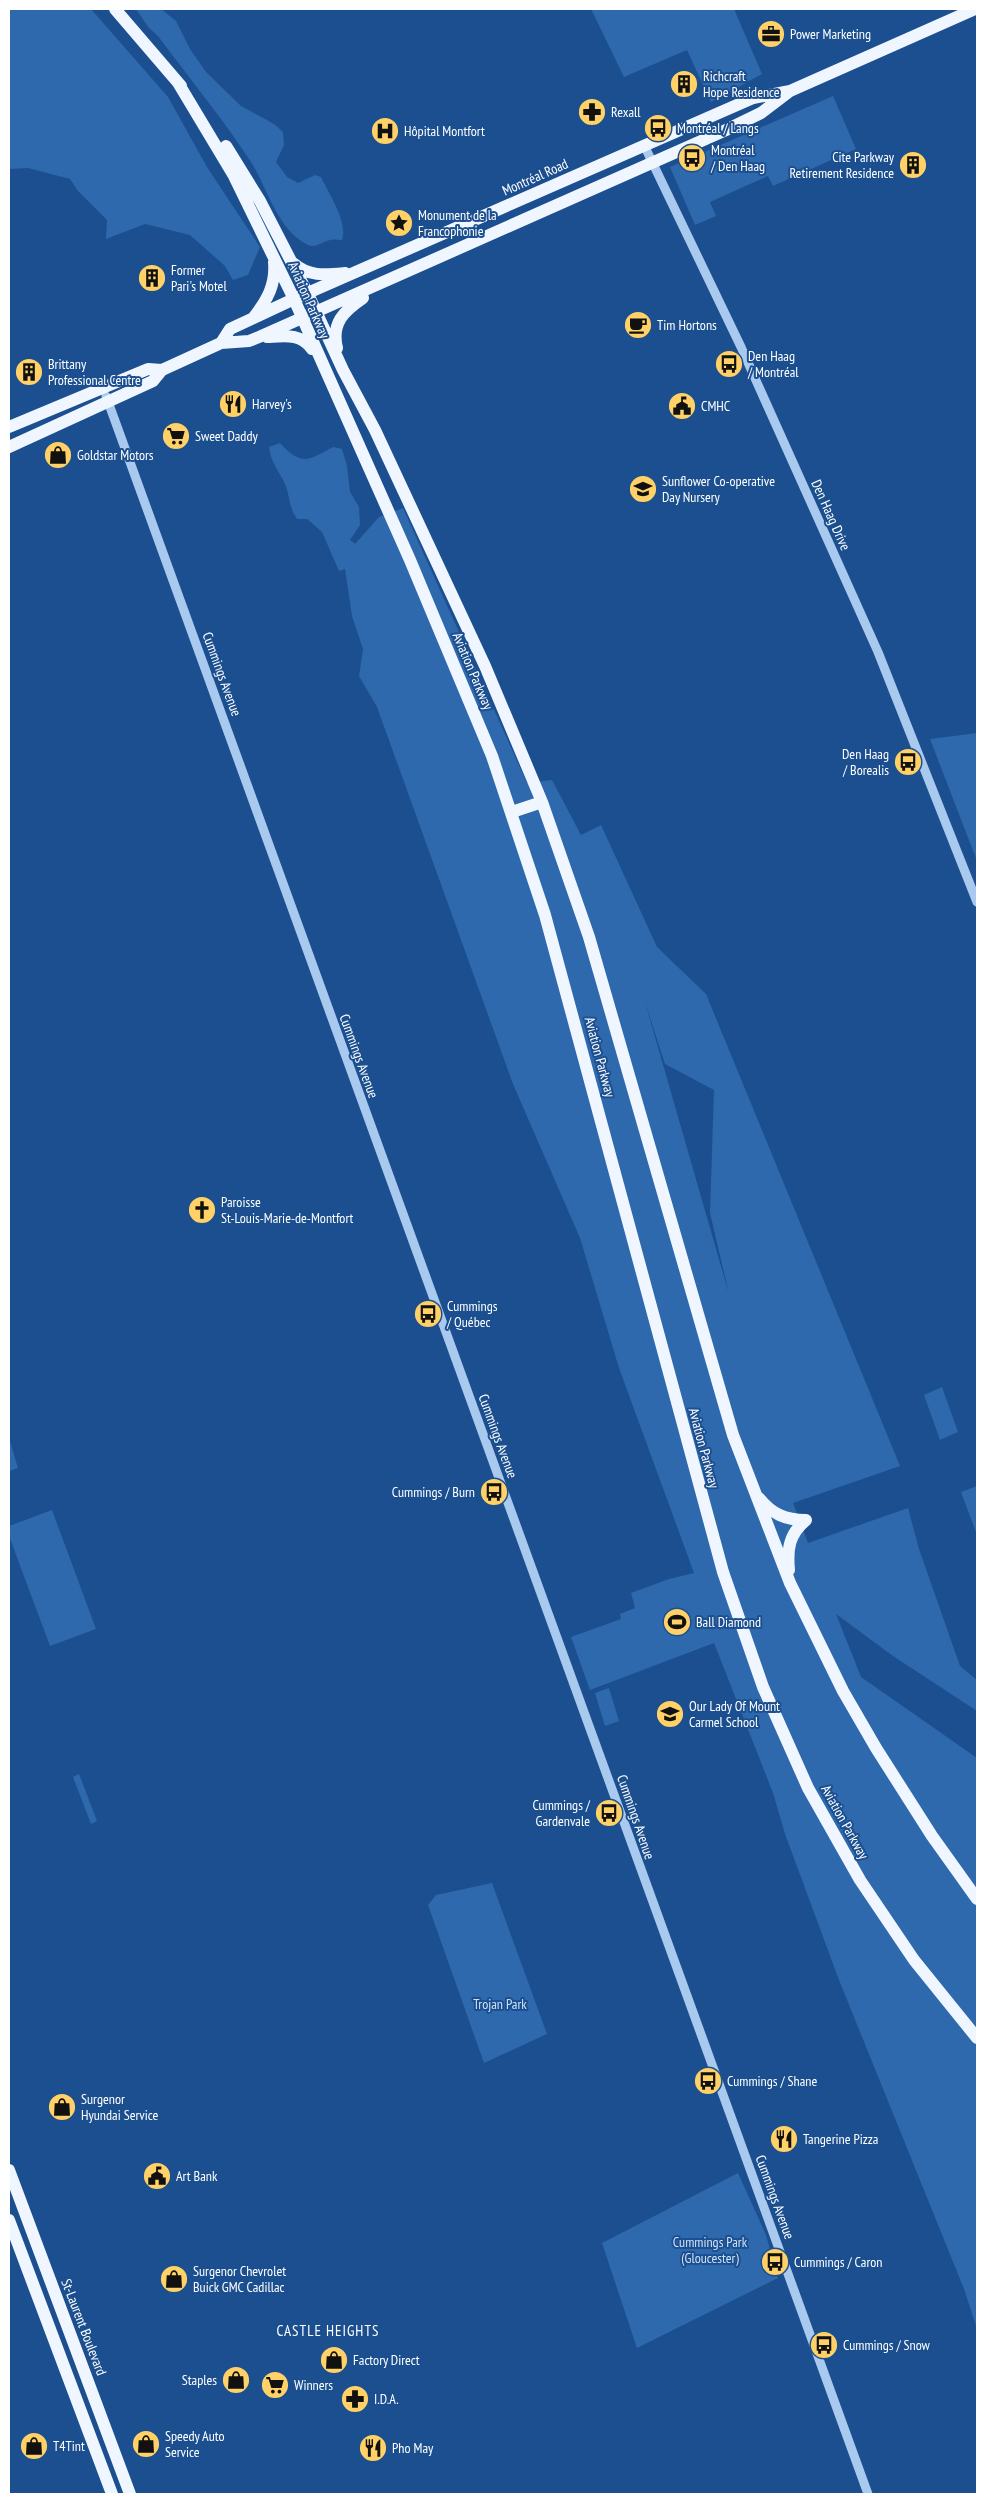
<svg xmlns="http://www.w3.org/2000/svg" width="986" height="2503" viewBox="0 0 986 2503" font-family="'PT Sans Narrow',sans-serif">
  <style>
    .green { fill: #2e69ad; fill-rule: evenodd }
    .lines { fill: none; stroke-linecap: round; stroke-linejoin: round }
    .minor { stroke: #a9c9ee; stroke-width: 9 }
    .major { stroke: #f0f6ff; stroke-width: 12 }
    .labels { text-anchor: middle; stroke-width: 4; stroke-linejoin: round; paint-order: stroke }
    .poi-label { font-size: 14px; fill: #fff; stroke: #1b4f8f; text-anchor: start }
    .street-label { font-size: 14px; fill: #fff; stroke: #1b4f8f }
    .park-label { font-size: 14px; fill: #cfe3fa; stroke: #1b4f8f }
    .neighbourhood-label { font-size: 15px; letter-spacing: 1px; fill: #fff; stroke: #1b4f8f }
  </style>
  <rect width="100%" height="100%" fill="#1b4f8f"/>
  <!-- green -->
  <path class="green" d="M9,9H91L168,97L207,167L260,247L248,275L233,280L225,266L190,235L145,224L106,239L107,220L78,191L70,179L28,168L9,169Z
    M136,9H161L176,21L190,49L206,72L241,106L274,124L283,132L284,145L276,162L287,177L298,183L315,175L321,177C329,194 348,222 342,240C339,240 334,239 331,240C322,241 315,250 306,244C276,227 268,189 251,162C223,119 189,78 158,36L149,28Z
    M591,9H734L762,74L711,102L687,50L624,77Z
    M833,96L856,149L773,186L768,176L710,202L716,216L695,225L670,167Z
    M280,443C301,466 308,461 333,447L342,449L347,466L350,492L359,507L360,525L350,540L355,544L379,517L403,508L527,783L552,780L581,835L601,825L657,947L706,994L900,1466L793,1503L808,1543L908,1508L919,1549L960,1666L977,1680V1711L893,1656L836,1614L861,1677L977,1758V2329L964,2289L839,1980L785,1834L773,1793L714,1643L590,1690L571,1637L621,1619L620,1614L635,1608L631,1593L669,1579L694,1573L619,1368L580,1238L513,1084L377,707L359,676L363,649L352,616L345,569L339,571L322,532L307,519H297C289,508 290,496 285,484C279,471 270,461 269,447ZM645,1002L665,1064L714,1090L710,1213L729,1294Z
    M977,733V861L930,739Z
    M942,1387L958,1432L940,1440L924,1395Z
    M9,1438L18,1468L9,1471Z
    M977,1486V1535L961,1492Z
    M52,1510L96,1629L50,1646L9,1536V1526Z
    M609,1688L619,1721L605,1726L595,1693Z
    M79,1774L97,1821L91,1824L73,1777Z
    M492,1883L547,2034L484,2063L428,1905L436,1895Z
    M738,2173L766,2235L778,2278L637,2348L602,2243Z"/>
  <g class="lines">
    <!-- minor -->
    <path class="minor" d="M644,145L741,347L878,652L977,902
      M106,396L868,2494"/>
    <!-- major -->
    <path class="major" d="M115,9L181,86
      M177,81L234,176L294,299L410,560L492,756L545,915L723,1572L763,1687L808,1788L860,1880L914,1960L977,2038
      M226,146L260,201L308,294L343,370L375,430L485,666L542,802L589,937L733,1435L790,1583L843,1691L876,1748L932,1836L977,1899
      M293,263C309,277 325,275 345,273
      M254,317C267,300 276,285 274,262
      M267,337C285,336 301,333 312,349
      M221,343L230,329L294,299L753,98L790,91L975,9
      M337,348C331,323 344,311 363,298
      M9,427L148,369L162,370
      M9,447L153,381L162,370L221,343L249,341L259,337L726,130L761,113L790,91
      M512,812L542,802
      M759,1498C772,1514 785,1520 806,1520
      M789,1570C787,1549 789,1534 806,1520
      M9,2170L130,2494
      M9,2220L112,2494"/>
  </g>
  <!-- icons -->
  <defs>
    <symbol id="office-disc" viewBox="-11 -11 22 22"><circle r="9.5" fill="#ffd166" stroke="#1b4f8f"/><path d="M-6-3h4V-5.5h4V-3h4V5H-6ZM-1-4.5V-3h2v-1.5ZM-6 0V1H6V0Z" fill="#111"/></symbol>
    <symbol id="building-disc" viewBox="-11 -11 22 22"><circle r="9.5" fill="#ffd166" stroke="#1b4f8f"/><path d="M-4-6H4V6H1V3H-1V6H-4ZM-2.5-4.3h1.7v1.8h-1.7ZM.8-4.3h1.7v1.8H.8ZM-2.5-1h1.7V.8h-1.7ZM.8-1h1.7V.8H.8Z" fill="#111"/></symbol>
    <symbol id="pharmacy-disc" viewBox="-11 -11 22 22"><circle r="9.5" fill="#ffd166" stroke="#1b4f8f"/><path d="M-2-6h4v4h4v4h-4v4h-4v-4h-4v-4h4Z" fill="#111"/></symbol>
    <symbol id="bus-disc" viewBox="-11 -11 22 22"><circle r="9.5" fill="#ffd166" stroke="#1b4f8f"/><path d="M-5-6H5V4H4V6H2V4H-2V6H-4V4H-5ZM-3.5-4V0h7V-4ZM-3.5 1.2v1.5H-2V1.2ZM2 1.2v1.5H3.5V1.2Z" fill="#111"/></symbol>
    <symbol id="hospital-disc" viewBox="-11 -11 22 22"><circle r="9.5" fill="#ffd166" stroke="#1b4f8f"/><path d="M-5-5h3v3.5h4V-5h3V5h-3V1.5h-4V5h-3Z" fill="#111"/></symbol>
    <symbol id="sight-disc" viewBox="-11 -11 22 22"><circle r="9.5" fill="#ffd166" stroke="#1b4f8f"/><path d="M0-6L1.8-2.2L6-1.7L2.9 1.2L3.7 5.4L0 3.3L-3.7 5.4L-2.9 1.2L-6-1.7L-1.8-2.2Z" fill="#111"/></symbol>
    <symbol id="cafe-disc" viewBox="-11 -11 22 22"><circle r="9.5" fill="#ffd166" stroke="#1b4f8f"/><path d="M-5.5-4.5H6V0H3Q3 3.5 0 3.5H-2.5Q-5.5 3.5-5.5 0ZM3-3.2v2h1.7v-2ZM-6 4.5H4V6H-6Z" fill="#111"/></symbol>
    <symbol id="restaurant-disc" viewBox="-11 -11 22 22"><circle r="9.5" fill="#ffd166" stroke="#1b4f8f"/><path d="M-5-6h1v4h1v-4h1v4h1v-4h1v5L-1.5 .5V6h-2V.5L-5-1ZM5-6V6H3V1.5H1.5Q1.5-4 5-6Z" fill="#111"/></symbol>
    <symbol id="civic-disc" viewBox="-11 -11 22 22"><circle r="9.5" fill="#ffd166" stroke="#1b4f8f"/><path d="M-.6-6.5H3V-4.5H.6V-3L4-1V1h2V6H-6V1h2V-1L-.6-3ZM-1.2 2.5V6h2.4V2.5Z" fill="#111"/></symbol>
    <symbol id="supermarket-disc" viewBox="-11 -11 22 22"><circle r="9.5" fill="#ffd166" stroke="#1b4f8f"/><path d="M-6-5.5h2.5l.6 2H6L4.5 2H-2.5L-4.4-4H-6ZM-1.5 3.2a1.3 1.3 0 1 0 .1 0ZM3 3.2a1.3 1.3 0 1 0 .1 0Z" fill="#111"/></symbol>
    <symbol id="shop-disc" viewBox="-11 -11 22 22"><circle r="9.5" fill="#ffd166" stroke="#1b4f8f"/><path d="M-5-2.5h2.3a2.7 3.5 0 0 1 5.4 0H5L5.5 6h-11ZM-1.5-2.5h3a1.5 2.3 0 0 0-3 0Z" fill="#111"/></symbol>
    <symbol id="school-disc" viewBox="-11 -11 22 22"><circle r="9.5" fill="#ffd166" stroke="#1b4f8f"/><path d="M0-5L7-2L0 1L-7-2ZM-4 1L0 2.5L4 1V4Q0 6-4 4Z" fill="#111"/></symbol>
    <symbol id="church-disc" viewBox="-11 -11 22 22"><circle r="9.5" fill="#ffd166" stroke="#1b4f8f"/><path d="M-1.2-6h2.4v3.5h3.3v2.4h-3.3V6h-2.4V-.1h-3.3v-2.4h3.3Z" fill="#111"/></symbol>
    <symbol id="stadium-disc" viewBox="-11 -11 22 22"><circle r="9.5" fill="#ffd166" stroke="#1b4f8f"/><path d="M0-5a6.5 5 0 1 0 0 10a6.5 5 0 1 0 0-10ZM-3.5-1.8h7v3.6h-7Z" fill="#111"/></symbol>
  </defs>
  <g fill-rule="evenodd">
    <use href="#office-disc" x="755" y="18" width="32" height="32"/>
    <use href="#building-disc" x="668" y="68" width="32" height="32"/>
    <use href="#pharmacy-disc" x="576" y="96" width="32" height="32"/>
    <use href="#bus-disc" x="642" y="112" width="32" height="32"/>
    <use href="#hospital-disc" x="369" y="115" width="32" height="32"/>
    <use href="#bus-disc" x="676" y="142" width="32" height="32"/>
    <use href="#building-disc" x="897" y="149" width="32" height="32"/>
    <use href="#sight-disc" x="383" y="207" width="32" height="32"/>
    <use href="#building-disc" x="136" y="262" width="32" height="32"/>
    <use href="#cafe-disc" x="622" y="309" width="32" height="32"/>
    <use href="#bus-disc" x="713" y="348" width="32" height="32"/>
    <use href="#building-disc" x="13" y="356" width="32" height="32"/>
    <use href="#restaurant-disc" x="217" y="388" width="32" height="32"/>
    <use href="#civic-disc" x="666" y="390" width="32" height="32"/>
    <use href="#supermarket-disc" x="160" y="420" width="32" height="32"/>
    <use href="#shop-disc" x="42" y="439" width="32" height="32"/>
    <use href="#school-disc" x="627" y="473" width="32" height="32"/>
    <use href="#bus-disc" x="892" y="746" width="32" height="32"/>
    <use href="#church-disc" x="186" y="1194" width="32" height="32"/>
    <use href="#bus-disc" x="412" y="1298" width="32" height="32"/>
    <use href="#bus-disc" x="478" y="1476" width="32" height="32"/>
    <use href="#stadium-disc" x="661" y="1606" width="32" height="32"/>
    <use href="#school-disc" x="654" y="1698" width="32" height="32"/>
    <use href="#bus-disc" x="593" y="1797" width="32" height="32"/>
    <use href="#bus-disc" x="692" y="2065" width="32" height="32"/>
    <use href="#shop-disc" x="46" y="2091" width="32" height="32"/>
    <use href="#restaurant-disc" x="768" y="2123" width="32" height="32"/>
    <use href="#civic-disc" x="141" y="2160" width="32" height="32"/>
    <use href="#bus-disc" x="759" y="2246" width="32" height="32"/>
    <use href="#shop-disc" x="158" y="2263" width="32" height="32"/>
    <use href="#bus-disc" x="808" y="2329" width="32" height="32"/>
    <use href="#shop-disc" x="318" y="2344" width="32" height="32"/>
    <use href="#shop-disc" x="220" y="2364" width="32" height="32"/>
    <use href="#supermarket-disc" x="259" y="2369" width="32" height="32"/>
    <use href="#pharmacy-disc" x="339" y="2383" width="32" height="32"/>
    <use href="#shop-disc" x="130" y="2428" width="32" height="32"/>
    <use href="#shop-disc" x="18" y="2430" width="32" height="32"/>
    <use href="#restaurant-disc" x="357" y="2432" width="32" height="32"/>
  </g>
  <g class="labels">
    <!-- poi labels -->
    <g class="poi-label">
      <text x="790" y="39">Power Marketing</text>
      <text x="703" y="81">Richcraft<tspan x="703" dy="16">Hope Residence</tspan></text>
      <text x="611" y="117">Rexall</text>
      <text x="677" y="133">Montréal / Langs</text>
      <text x="404" y="136">Hôpital Montfort</text>
      <text x="711" y="155">Montréal<tspan x="711" dy="16">/ Den Haag</tspan></text>
      <text x="894" y="162" text-anchor="end">Cite Parkway<tspan x="894" dy="16">Retirement Residence</tspan></text>
      <text x="418" y="220">Monument de la<tspan x="418" dy="16">Francophonie</tspan></text>
      <text x="171" y="275">Former<tspan x="171" dy="16">Pari's Motel</tspan></text>
      <text x="657" y="330">Tim Hortons</text>
      <text x="748" y="361">Den Haag<tspan x="748" dy="16">/ Montréal</tspan></text>
      <text x="48" y="369">Brittany<tspan x="48" dy="16">Professional Centre</tspan></text>
      <text x="252" y="409">Harvey's</text>
      <text x="701" y="411">CMHC</text>
      <text x="195" y="441">Sweet Daddy</text>
      <text x="77" y="460">Goldstar Motors</text>
      <text x="662" y="486">Sunflower Co-operative<tspan x="662" dy="16">Day Nursery</tspan></text>
      <text x="889" y="759" text-anchor="end">Den Haag<tspan x="889" dy="16">/ Borealis</tspan></text>
      <text x="221" y="1207">Paroisse<tspan x="221" dy="16">St-Louis-Marie-de-Montfort</tspan></text>
      <text x="447" y="1311">Cummings<tspan x="447" dy="16">/ Québec</tspan></text>
      <text x="475" y="1497" text-anchor="end">Cummings / Burn</text>
      <text x="696" y="1627">Ball Diamond</text>
      <text x="689" y="1711">Our Lady Of Mount<tspan x="689" dy="16">Carmel School</tspan></text>
      <text x="590" y="1810" text-anchor="end">Cummings /<tspan x="590" dy="16">Gardenvale</tspan></text>
      <text x="727" y="2086">Cummings / Shane</text>
      <text x="81" y="2104">Surgenor<tspan x="81" dy="16">Hyundai Service</tspan></text>
      <text x="803" y="2144">Tangerine Pizza</text>
      <text x="176" y="2181">Art Bank</text>
      <text x="794" y="2267">Cummings / Caron</text>
      <text x="193" y="2276">Surgenor Chevrolet<tspan x="193" dy="16">Buick GMC Cadillac</tspan></text>
      <text x="843" y="2350">Cummings / Snow</text>
      <text x="353" y="2365">Factory Direct</text>
      <text x="217" y="2385" text-anchor="end">Staples</text>
      <text x="294" y="2390">Winners</text>
      <text x="374" y="2404">I.D.A.</text>
      <text x="165" y="2441">Speedy Auto<tspan x="165" dy="16">Service</tspan></text>
      <text x="53" y="2451">T4Tint</text>
      <text x="392" y="2453">Pho May</text>
    </g>
    <!-- street labels -->
    <g class="street-label">
      <text transform="translate(535 177) rotate(-24)" y="5">Montréal Road</text>
      <text transform="translate(309 300) rotate(66)" y="5">Aviation Parkway</text>
      <text transform="translate(831 515) rotate(66)" y="5">Den Haag Drive</text>
      <text transform="translate(473 671) rotate(67)" y="5">Aviation Parkway</text>
      <text transform="translate(222 674) rotate(70)" y="5">Cummings Avenue</text>
      <text transform="translate(359 1056) rotate(70)" y="5">Cummings Avenue</text>
      <text transform="translate(600 1057) rotate(75)" y="5">Aviation Parkway</text>
      <text transform="translate(498 1436) rotate(70)" y="5">Cummings Avenue</text>
      <text transform="translate(704 1448) rotate(75)" y="5">Aviation Parkway</text>
      <text transform="translate(636 1817) rotate(71)" y="5">Cummings Avenue</text>
      <text transform="translate(845 1822) rotate(61)" y="5">Aviation Parkway</text>
      <text transform="translate(775 2197) rotate(70)" y="5">Cummings Avenue</text>
      <text transform="translate(84 2327) rotate(69)" y="5">St-Laurent Boulevard</text>
    </g>
    <!-- park labels -->
    <g class="park-label">
      <text x="500" y="2009">Trojan Park</text>
      <text x="710" y="2247">Cummings Park<tspan x="710" dy="16">(Gloucester)</tspan></text>
    </g>
    <!-- neighbourhood labels -->
    <g class="neighbourhood-label">
      <text x="328" y="2336">CASTLE HEIGHTS</text>
    </g>
  </g>
  <!-- border -->
  <rect width="986" height="2503" fill="none" stroke="#ffffff" stroke-width="20"/>
</svg>
